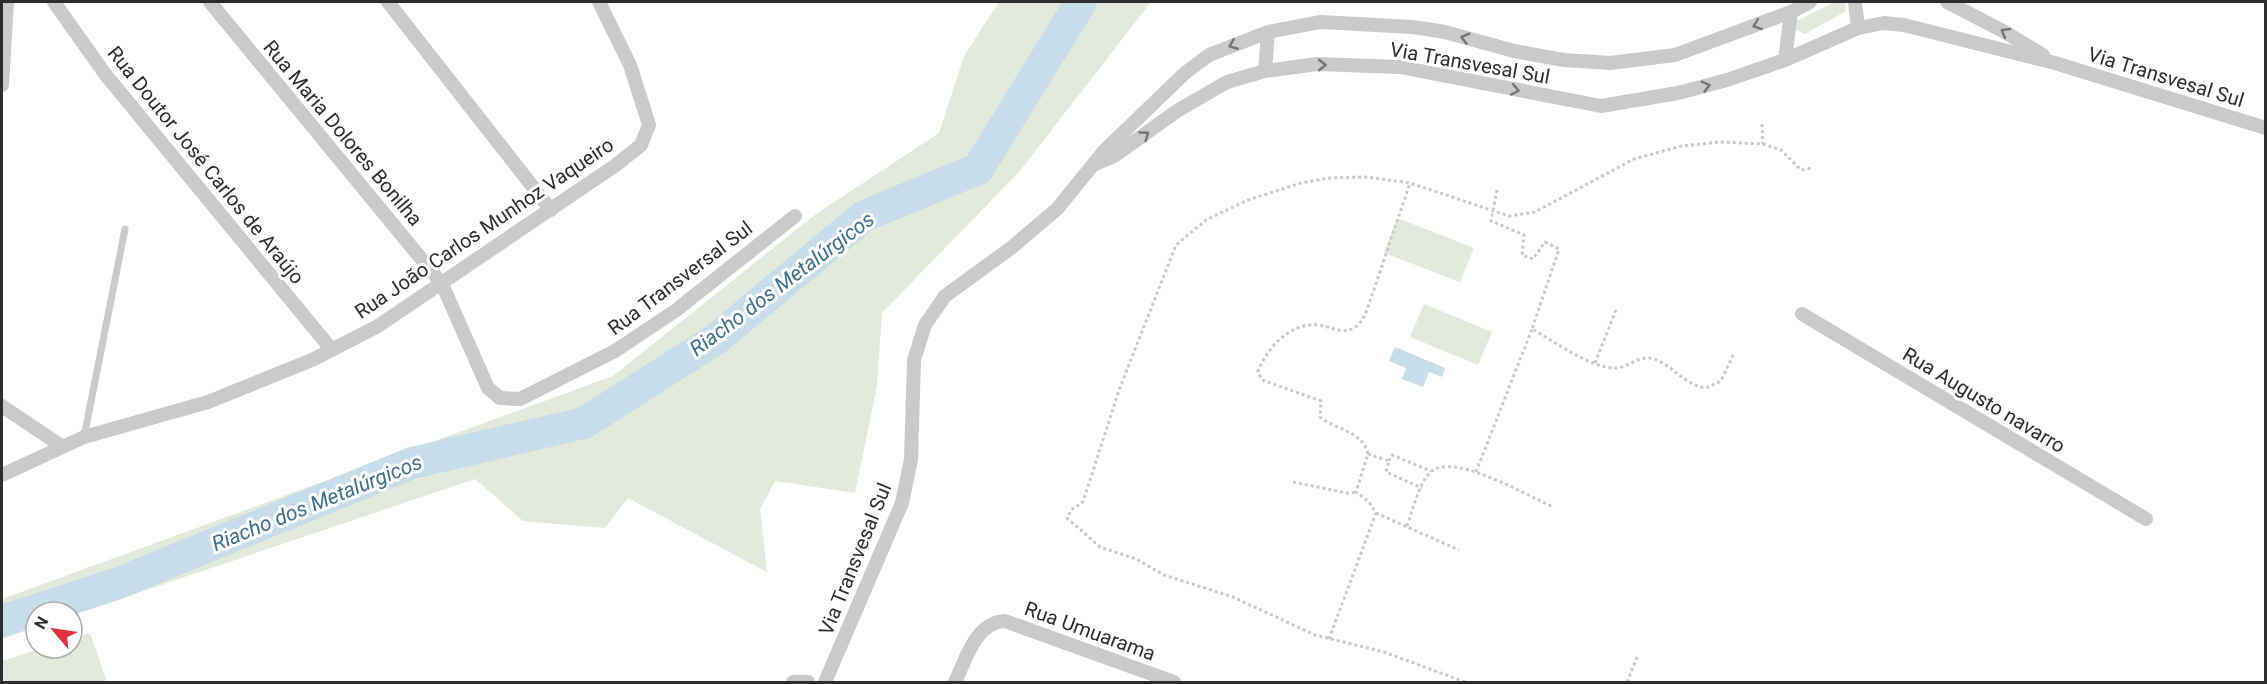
<svg xmlns="http://www.w3.org/2000/svg" width="2267" height="684" viewBox="0 0 2267 684" font-family="Roboto,sans-serif">
  <style>
    .green { fill: #e3eadb }
    .water { fill: #c7ddea }
    .lines { fill: none; stroke-linecap: round; stroke-linejoin: round }
    .river { stroke: #c7ddea; stroke-width: 32 }
    .path { stroke: #cacaca; stroke-width: 3; stroke-dasharray: 3 3; stroke-linecap: butt }
    .service { stroke: #cacaca; stroke-width: 7 }
    .minor { stroke: #cacaca; stroke-width: 14 }
    .oneway { stroke: #747474 }
    .labels { text-anchor: middle; stroke-width: 6; stroke-linejoin: round; paint-order: stroke }
    .street-label { font-size: 20px; fill: #2d2d2d; stroke: #fff }
    .water-label { font-size: 21px; font-style: italic; fill: #3e6f8d; stroke: #fff }
  </style>
  <rect width="100%" height="100%" fill="#fff"/>
  <!-- green -->
  <path class="green" d="M999,2H1151L1019,172L882,313L877,386L855,493L775,481L760,509L767,572L628,498L605,528L523,521L475,479L72,615V612H36V627L2,639V599L613,376L816,214L939,133L964,56Z
    M1834,2H1845L1846,11L1805,34L1794,29L1795,22Z
    M1397,218L1474,248L1460,282L1384,253Z
    M1424,304L1492,332L1478,365L1410,337Z
    M90,633L107,682H2V661L42,648H72V639Z"/>
  <!-- water -->
  <path class="water" d="M1395,347L1445,368L1442,377L1429,372L1423,387L1402,379L1406,368L1389,361Z"/>
  <g class="lines">
    <!-- river -->
    <path class="river" d="M2,621L116,584L412,463L584,423L716,339L864,216L978,169L1081,2"/>
    <!-- path -->
    <path class="path" d="M1762,124L1763,144
      M1497,190L1491,221L1524,235L1522,255L1533,259L1545,242L1559,249L1532,329C1554,341 1590,368 1615,368C1629,368 1639,354 1654,359C1674,366 1684,385 1706,388L1721,381L1734,353
      M1595,363L1616,310
      M1368,454L1389,461L1386,472L1422,488
      M1389,461L1392,455L1431,471
      M1476,472L1532,329
      M1293,482L1347,493L1356,492
      M1376,513L1459,550
      M1407,526C1413,510 1419,481 1432,471C1455,453 1528,496 1553,507
      M1329,639L1376,513L1369,502L1356,492L1368,454C1363,431 1336,430 1320,417L1321,401L1262,380L1258,371C1268,347 1290,322 1319,325C1329,326 1341,334 1352,329C1361,325 1365,315 1368,307L1410,183
      M1465,682L1384,652L1315,635L1233,597L1164,575L1136,559L1100,547L1067,518L1071,510L1083,502L1119,390L1176,245L1206,220L1248,200L1301,183L1328,178L1366,177L1410,183L1509,216L1535,212L1634,159L1682,146L1720,142L1763,144L1781,150L1801,170L1812,168
      M1627,682L1637,657"/>
    <!-- service -->
    <path class="service" d="M84,437L125,229"/>
    <!-- minor -->
    <path class="minor" d="M54,2L105,74L332,350
      M210,2L442,284L488,388L500,398L520,399L615,351L675,311L795,216
      M388,2L551,210
      M1855,2L1858,28
      M1947,2L2003,31L2043,55
      M1785,60L1791,12
      M1265,71L1268,32
      M2,85L7,2
      M1095,164L1114,156L1177,111L1227,82L1265,71L1317,64L1400,67L1601,106L1678,93L1727,80L1785,60L1858,28L1884,23L1904,25L2055,63L2266,128
      M1802,314L2146,519
      M2,406L63,447
      M2,475L84,437L208,402L312,360L378,326L616,165L641,145L649,125L630,65L599,2
      M793,682H808
      M825,682L902,503L911,459L914,360L925,325L945,296L1011,248L1057,209L1105,150L1185,73L1209,55L1268,32L1320,22L1413,27L1445,32L1514,51L1564,60L1610,63L1675,55L1791,12L1810,2
      M955,682C966,659 976,622 1005,621L1174,682"/>
  </g>
  <!-- one-way arrows -->
  <defs><path id="oneway-chevron" d="M-2-3.5L2.5 0L-2 3.5" fill="none" stroke-width="1.6" stroke-linecap="round" stroke-linejoin="round" transform="scale(1.5)"/></defs>
  <g class="oneway">
    <use href="#oneway-chevron" transform="translate(1757 25) rotate(160)"/>
    <use href="#oneway-chevron" transform="translate(2005 32) rotate(-150)"/>
    <use href="#oneway-chevron" transform="translate(1465 38) rotate(-165)"/>
    <use href="#oneway-chevron" transform="translate(1233 45) rotate(158)"/>
    <use href="#oneway-chevron" transform="translate(1322 65) rotate(-1)"/>
    <use href="#oneway-chevron" transform="translate(1706 86) rotate(-15)"/>
    <use href="#oneway-chevron" transform="translate(1515 90) rotate(11)"/>
    <use href="#oneway-chevron" transform="translate(1145 135) rotate(-36)"/>
  </g>
  <g class="labels">
    <!-- street labels -->
    <g class="street-label">
      <text transform="translate(1470 63) rotate(10)" y="7">Via Transvesal Sul</text>
      <text transform="translate(2166 77) rotate(17)" y="7">Via Transvesal Sul</text>
      <text transform="translate(343 133) rotate(50)" y="7">Rua Maria Dolores Bonilha</text>
      <text transform="translate(206 165) rotate(51)" y="7">Rua Doutor José Carlos de Araújo</text>
      <text transform="translate(484 228) rotate(-34)" y="7">Rua João Carlos Munhoz Vaqueiro</text>
      <text transform="translate(680 278) rotate(-37)" y="7">Rua Transversal Sul</text>
      <text transform="translate(1984 400) rotate(31)" y="7">Rua Augusto navarro</text>
      <text transform="translate(855 559) rotate(-68)" y="7">Via Transvesal Sul</text>
      <text transform="translate(1090 631) rotate(20)" y="7">Rua Umuarama</text>
    </g>
    <!-- water labels -->
    <g class="water-label">
      <text transform="translate(782 284) rotate(-37)" y="7">Riacho dos Metalúrgicos</text>
      <text transform="translate(317 503) rotate(-22)" y="7">Riacho dos Metalúrgicos</text>
    </g>
  </g>
  <!-- border -->
  <rect width="2267" height="684" fill="none" stroke="#2d2d2d" stroke-width="6"/>
  <!-- north arrow -->
  <g transform="translate(54 630) rotate(299)"><circle r="28" fill="#ffffff" stroke="#ababab" stroke-width="1.5"/>
  <path d="M0-4.5L10 22L0 15L-10 22Z" fill="#e03341"/>
  <text y="-9" font-size="16" font-weight="bold" text-anchor="middle" fill="#2d2d2d">N</text>
  </g>
</svg>
